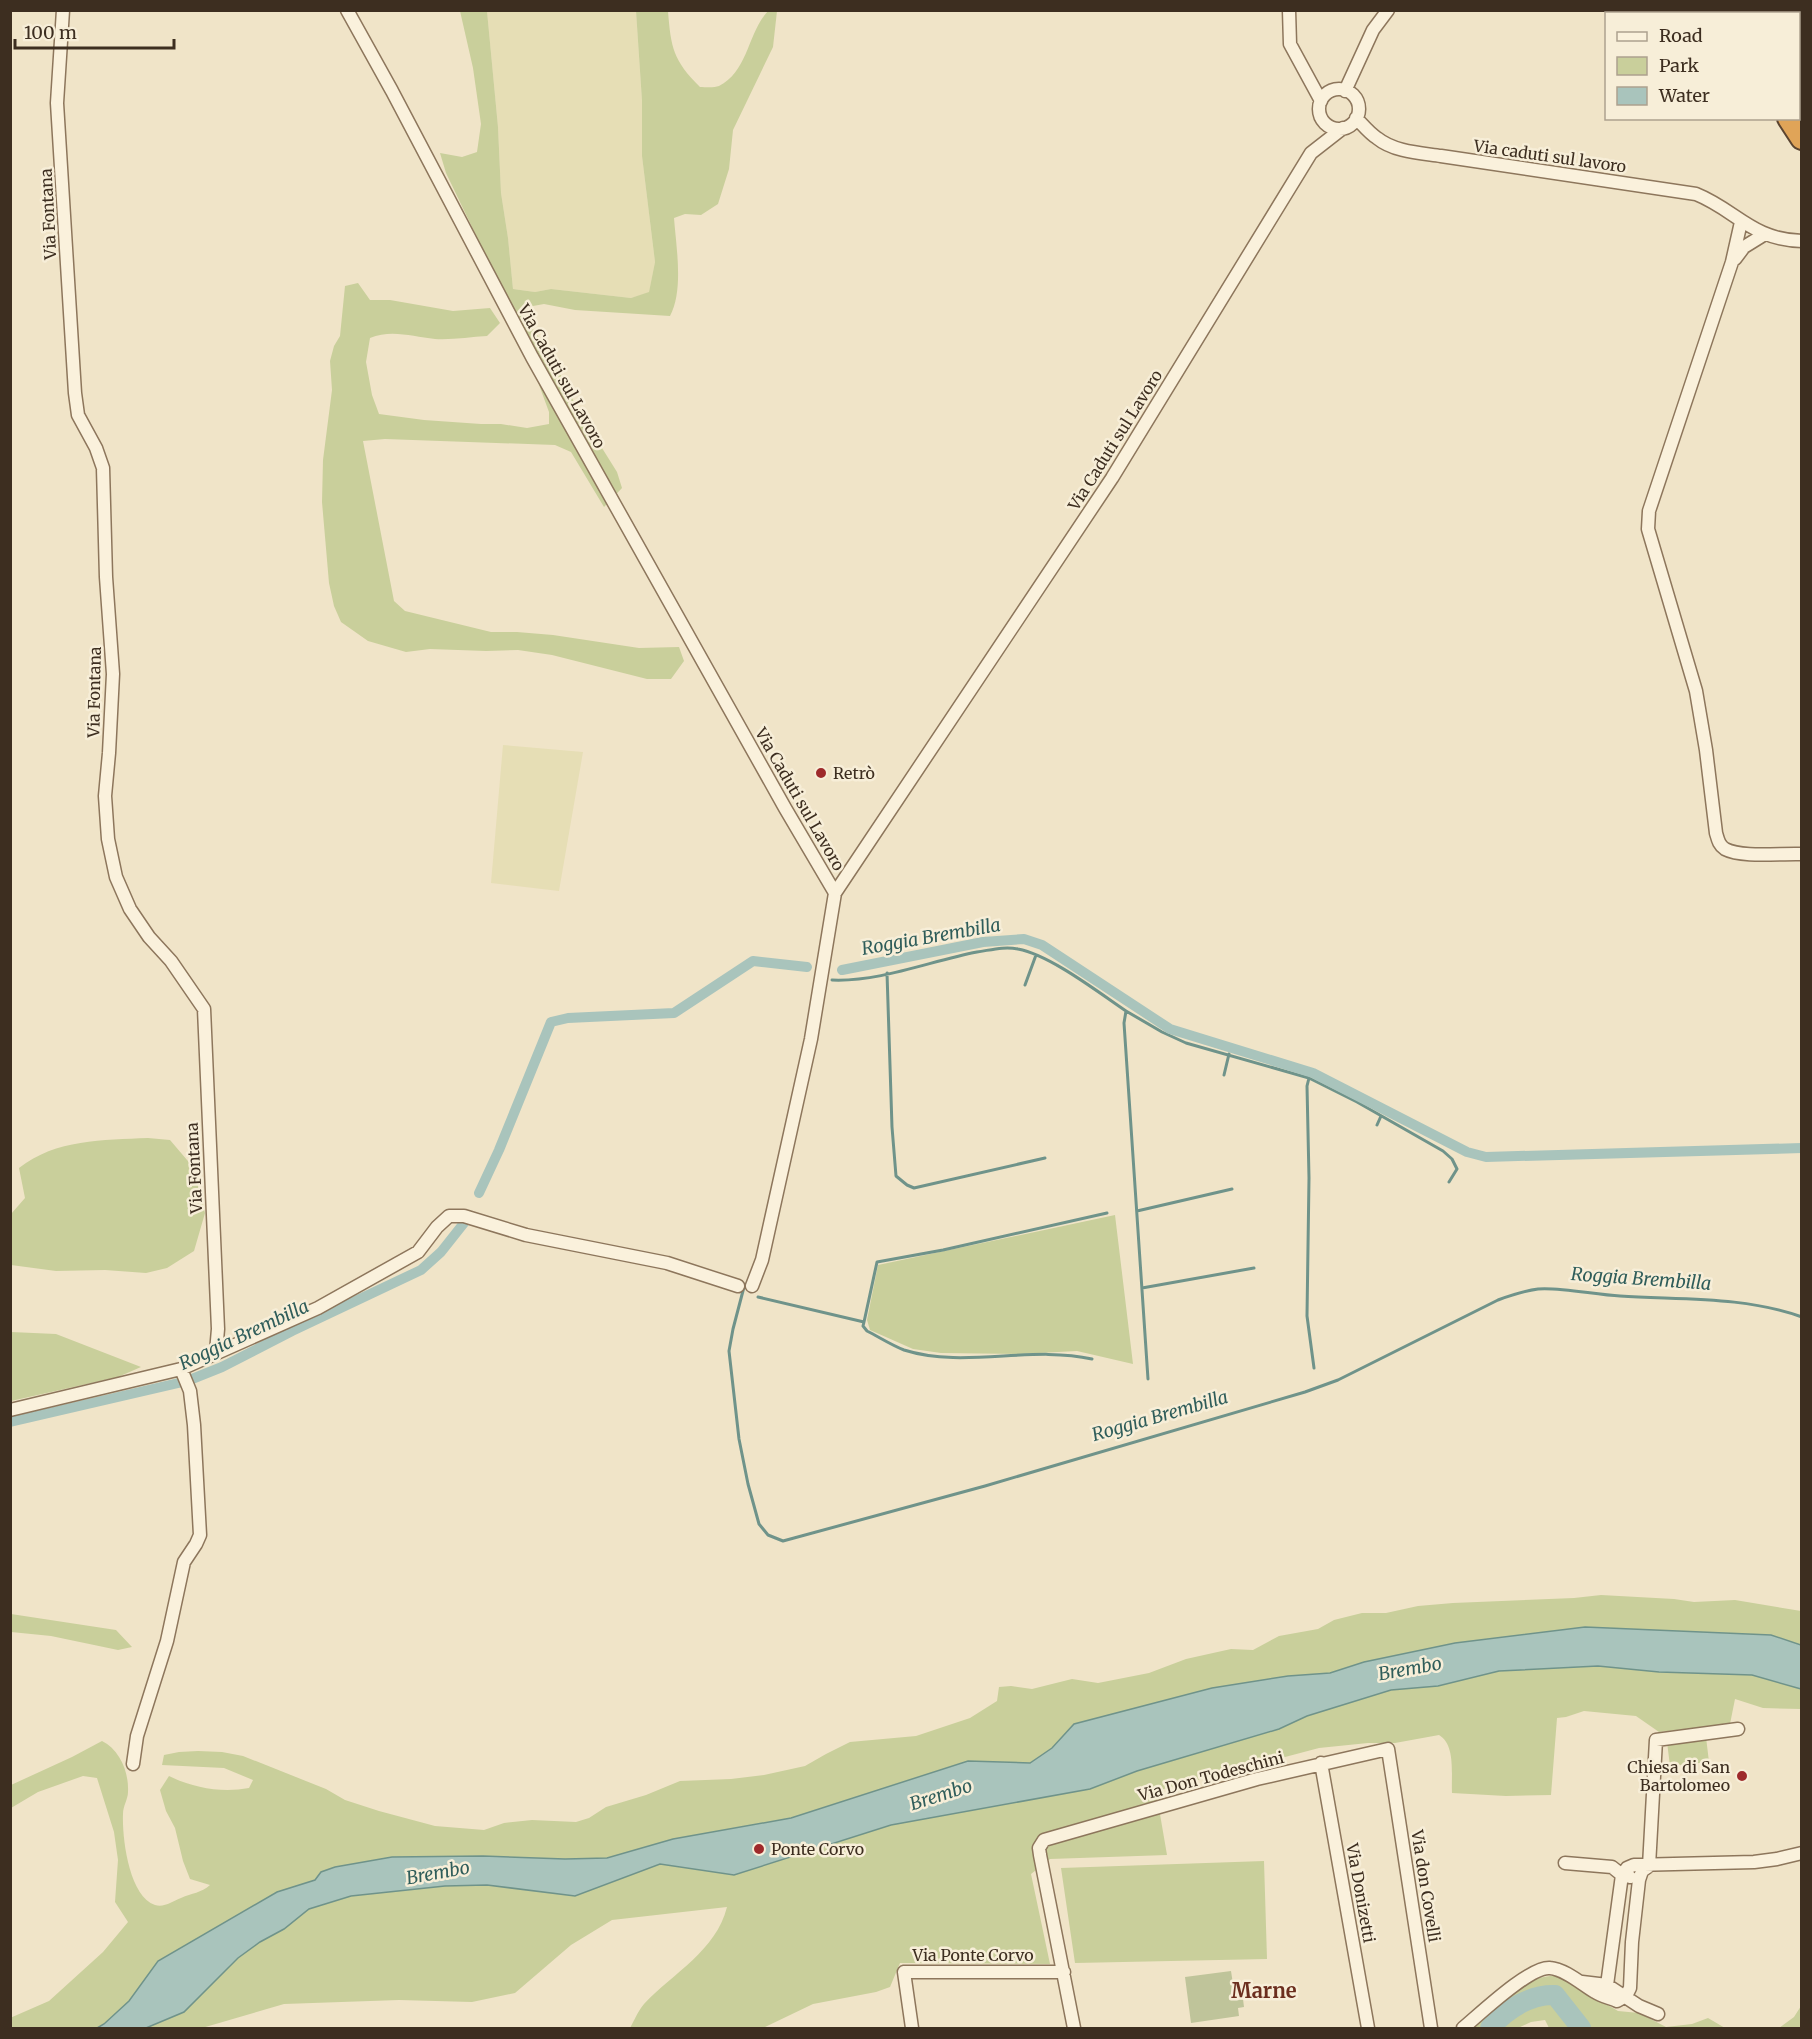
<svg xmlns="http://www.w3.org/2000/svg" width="1812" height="2039" viewBox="0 0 1812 2039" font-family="Merriweather,serif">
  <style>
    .farmland { fill: #e6deb5 }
    .green { fill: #c9cf9b }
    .cemetery { fill: #bfc49a }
    .water { fill: #a9c4bc; stroke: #6f938a; stroke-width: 1.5 }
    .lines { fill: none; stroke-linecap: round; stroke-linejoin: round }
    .stream { stroke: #6f938a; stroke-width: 3 }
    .canal { stroke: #a9c4bc; stroke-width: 10 }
    .river { stroke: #a9c4bc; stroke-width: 20 }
    .street-casing { stroke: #8d765c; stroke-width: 15 }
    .highway-casing { stroke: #5b4430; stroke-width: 26 }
    .street { stroke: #faf1dc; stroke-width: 12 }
    .highway { stroke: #e0a458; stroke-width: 22 }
    .poi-dot { fill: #9e2a2b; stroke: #f7eed8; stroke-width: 2 }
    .labels { text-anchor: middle; stroke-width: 5; stroke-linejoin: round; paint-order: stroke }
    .street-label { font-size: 16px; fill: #3d2e20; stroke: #f7eed8 }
    .poi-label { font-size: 16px; fill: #3d2e20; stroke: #f7eed8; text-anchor: start }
    .water-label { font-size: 18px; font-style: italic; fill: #2f5d5a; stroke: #f7eed8 }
    .quarter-label { font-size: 20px; font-weight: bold; fill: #6b2e1e; stroke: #f7eed8 }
  </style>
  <rect width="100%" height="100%" fill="#f0e4c8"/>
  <!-- farmland -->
  <path class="farmland" d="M487,11H636L642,101V156L655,262L649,293L631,298L551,289L535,292L513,289L508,238L501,193L498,127Z
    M503,745L583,752L559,891L491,883Z"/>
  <!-- green -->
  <path class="green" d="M460,11H487L498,127L501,193L508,238L513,289L535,292L551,289L631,298L649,292L655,262L642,156V101L636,11H668C671,48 673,60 700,87C705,87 714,88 719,86C748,72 748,32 768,11H777L773,47L733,130L729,169L718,204L701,215L685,214L674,218C676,245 684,291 670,316L575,310L544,304L522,308L533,329L548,349L577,408L617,472L622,488L604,507L571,452L555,445L385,439L363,441L394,601L405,611L491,632H517L553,635L639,648L679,647L684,661L671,679H647L552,655L518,650L486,651L430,649L406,652L368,641L341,622L334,606L329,583L322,502L323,460L332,390L330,361L334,346L340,336L345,286L358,283L370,300H390L453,311L490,308L500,323L487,336C470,337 452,340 435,339C413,337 392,329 370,338L366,362L372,395L379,414L424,420L481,424H501L527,428L549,424V412L510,306L446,173L440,153L462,157L477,152L481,124L473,68Z
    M148,1138L170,1140L193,1167L205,1213L194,1251L167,1268L146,1273L105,1270L56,1271L11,1265V1214L25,1198L19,1168C56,1139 103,1140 148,1138Z
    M1115,1215L1133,1364L1077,1351L1020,1354L941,1353L913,1349L870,1330L867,1320L878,1265Z
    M11,1332L56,1334L141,1367L118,1377L11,1401Z
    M1601,1595L1674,1599L1694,1602L1735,1600L1801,1611V1645L1771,1635L1585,1627L1455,1643L1364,1662L1330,1673L1288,1676L1074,1724L1052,1748L1030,1763L968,1761L791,1818L673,1839L607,1858L565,1859L483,1856L392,1857L277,1892L158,1961L129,2001L104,2024L97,2028H11L10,2018L49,2001L103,1952L128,1922L115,1902L118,1860L114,1832L97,1778L83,1776L38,1792L11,1808V1785L72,1757L102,1741C120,1750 129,1772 128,1792C128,1799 123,1806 123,1814C122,1838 129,1896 155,1905C164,1908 173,1901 181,1898C192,1893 201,1893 210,1885L190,1879L183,1861L175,1828L166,1811L160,1790L169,1776C193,1788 222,1793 249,1788L253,1780L224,1768L162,1765L164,1755L179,1752L198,1751L222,1752L243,1756L326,1789L345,1800L379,1811L435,1826L484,1830L504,1823L532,1820L576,1822L589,1818L606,1807L646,1795L680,1781L731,1779L764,1775L805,1766L826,1754L850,1742L916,1736L970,1718L997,1701L999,1687L1011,1686L1032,1689L1072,1679L1098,1683L1149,1673L1186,1659L1231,1649L1253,1650L1279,1636L1318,1629L1334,1620L1362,1613H1386L1418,1606L1453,1603L1574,1598Z
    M11,1614L116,1630L132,1647L118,1650L51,1636L11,1632Z
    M1598,1666L1659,1672L1752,1675L1801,1689V1709L1763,1708L1735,1699L1730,1724L1659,1732L1636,1716L1584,1711L1566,1717L1557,1718L1551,1795L1506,1796L1452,1793C1451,1775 1456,1745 1439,1735L1395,1743H1368L1319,1748L1156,1791L1167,1855L1050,1859L1031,1874L1050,1964L900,1963L890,1987L876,1992L813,2004L763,2028H630C634,2021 638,2011 644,2004C673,1973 716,1951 727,1907L612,1920L571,1945L515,1993L472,2002L399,2000L284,2004L202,2028H146L184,2012L238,1958L260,1942L284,1929L309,1909L351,1896L445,1886L487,1885L575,1896L660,1864L734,1875L891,1825L1090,1789L1137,1771L1279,1729L1307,1716L1391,1690L1438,1686L1499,1671Z
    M1706,1737L1709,1762L1670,1766L1667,1742Z
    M1264,1861L1267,1959L1075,1963L1061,1868Z
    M1556,1975L1576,1981L1601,2001L1618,2011L1639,2013L1666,2027L1692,2024L1708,2018L1725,2028H1549L1545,2020L1531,2022L1518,2028H1470L1526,1980Z
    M1801,2006V2028H1779L1794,2017Z"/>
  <!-- cemetery -->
  <path class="cemetery" d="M1231,1971L1233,1984L1241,1983L1244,2007L1238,2008L1239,2016L1191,2023L1185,1977Z"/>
  <!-- water -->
  <path class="water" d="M1585,1627L1771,1635L1801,1645V1689L1752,1675L1659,1672L1598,1666L1499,1671L1438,1686L1391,1690L1307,1716L1279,1729L1137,1771L1090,1789L891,1825L734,1875L660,1864L575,1896L487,1885L445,1886L351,1896L309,1909L284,1929L260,1942L238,1958L184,2012L146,2028H97L104,2024L129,2001L158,1961L277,1892L315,1880L321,1872L335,1867L392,1857L483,1856L565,1859L607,1858L673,1839L791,1818L968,1761L1030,1763L1052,1748L1074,1724L1212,1688L1288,1676L1330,1673L1364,1662L1455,1643Z"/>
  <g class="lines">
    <!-- stream -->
    <path class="stream" d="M887,973L892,1127L896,1176L907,1185L914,1188L1045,1158
      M832,980C881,982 930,961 977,952C991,950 1004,946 1018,949C1050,955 1098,992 1126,1011
      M1025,985L1036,955
      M1224,1075L1229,1054
      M1309,1078L1307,1086L1309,1178L1307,1316L1314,1368
      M1377,1125L1381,1116
      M1137,1211L1232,1189
      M744,1287L733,1329L729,1351L739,1439L748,1484L759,1524L768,1535L783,1541L985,1486L1305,1392L1338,1380L1498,1300C1511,1295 1523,1291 1538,1289C1561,1287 1596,1295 1620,1296C1680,1300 1744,1296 1802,1317
      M1142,1288L1254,1268
      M758,1297L864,1322L877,1262L943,1250L1107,1213
      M864,1322L863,1326L867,1331C879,1337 891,1345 904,1350C964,1369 1031,1345 1092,1359
      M1148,1379L1124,1023L1126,1011L1162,1032L1186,1043L1309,1078L1357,1102L1443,1151L1452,1159L1457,1169L1449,1182"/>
    <!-- canal -->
    <path class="canal" d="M842,970L983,942L1024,939L1042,945L1170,1029L1313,1073L1467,1152L1486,1157L1802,1148
      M479,1193L499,1150L551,1022L568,1018L674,1013L753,961L807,967
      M10,1422L187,1381L222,1367L292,1331L421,1270L441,1252L464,1223"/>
    <!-- river -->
    <path class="river" d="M1490,2028C1506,2010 1530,1994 1555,1995L1581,2028"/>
    <defs>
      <path id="street" d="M63,10L57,103L75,393L78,415L96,448L103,468L106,577L113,674L109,753L105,796L108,839L116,877L130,909L149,937L171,961L204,1009L218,1329L216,1352
        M347,10L392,91L532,357L785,808L835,893
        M1289,10L1290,44L1321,101
        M1319 109a20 20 0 1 1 40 0a20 20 0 1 1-40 0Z
        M1345,91L1373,30L1388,10
        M1356,118C1363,125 1369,133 1377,138C1394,152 1421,153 1441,156L1696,194C1736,210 1752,240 1802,241
        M1741,222L1732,262L1649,511L1648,529L1696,691L1706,750L1716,833C1718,840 1719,845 1725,849C1742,858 1781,853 1802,854
        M1735,259L1744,247L1765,234
        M752,1286L762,1260L811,1039L835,893L1112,478L1311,153L1343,128
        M10,1410L181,1369L318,1308L418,1252L437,1227L449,1216H464L526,1235L667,1263L738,1286
        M1321,1763L1368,2028
        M133,1764L137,1736L167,1641L184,1562L196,1544L200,1535L194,1425L190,1391L181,1369
        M1565,1863L1612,1867L1622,1875L1630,1877
        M1649,1866L1656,1740L1738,1729
        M1582,1982L1607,1985L1622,1875L1627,1868L1634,1865L1754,1862L1777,1859L1802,1853
        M1607,1985L1639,2006L1658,2014
        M912,2028L904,1972H1064
        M1074,2028L1040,1855L1039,1848L1044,1840L1257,1779L1388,1749L1431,2028
        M1463,2028C1480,2014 1530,1966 1550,1968C1565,1969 1583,1985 1595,1992C1601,1996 1610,1998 1617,2001L1626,1996L1630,1988L1632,1942L1639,1880L1642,1871L1649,1866"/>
      <path id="highway" d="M1716,10L1718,14
        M1745,10L1748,14
        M1798,89L1802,93
        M1789,118L1802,138"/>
    </defs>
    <!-- street casing -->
    <use href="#street" class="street-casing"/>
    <!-- highway casing -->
    <use href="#highway" class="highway-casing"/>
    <!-- street -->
    <use href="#street" class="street"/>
    <!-- highway -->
    <use href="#highway" class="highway"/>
  </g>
  <!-- markers -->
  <g class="poi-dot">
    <circle cx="821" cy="773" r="6"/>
    <circle cx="1742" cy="1776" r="6"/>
    <circle cx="759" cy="1849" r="6"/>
  </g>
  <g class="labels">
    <!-- street labels -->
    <g class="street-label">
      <text transform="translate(1550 156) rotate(8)" y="6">Via caduti sul lavoro</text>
      <text transform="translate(48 214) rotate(-93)" y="6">Via Fontana</text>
      <text transform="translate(562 376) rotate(61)" y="6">Via Caduti sul Lavoro</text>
      <text transform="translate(1115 440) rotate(-58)" y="6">Via Caduti sul Lavoro</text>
      <text transform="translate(94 692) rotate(-89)" y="6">Via Fontana</text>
      <text transform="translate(800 799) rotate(60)" y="6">Via Caduti sul Lavoro</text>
      <text transform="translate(194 1168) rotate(-93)" y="6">Via Fontana</text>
      <text transform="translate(1211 1776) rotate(-15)" y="6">Via Don Todeschini</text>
      <text transform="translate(1426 1886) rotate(81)" y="6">Via don Covelli</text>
      <text transform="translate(1361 1893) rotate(80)" y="6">Via Donizetti</text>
      <text x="973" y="1961">Via Ponte Corvo</text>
    </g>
    <!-- poi labels -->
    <g class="poi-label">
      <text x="833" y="779">Retrò</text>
      <text x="1730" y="1773" text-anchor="end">Chiesa di San<tspan x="1730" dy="18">Bartolomeo</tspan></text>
      <text x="771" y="1855">Ponte Corvo</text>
    </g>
    <!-- water labels -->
    <g class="water-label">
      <text transform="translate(931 937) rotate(-10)" y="6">Roggia Brembilla</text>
      <text transform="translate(1641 1279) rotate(4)" y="6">Roggia Brembilla</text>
      <text transform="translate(244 1335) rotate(-25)" y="6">Roggia Brembilla</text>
      <text transform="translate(1160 1416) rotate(-16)" y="6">Roggia Brembilla</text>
      <text transform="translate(1410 1669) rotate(-10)" y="6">Brembo</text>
      <text transform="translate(941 1795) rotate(-18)" y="6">Brembo</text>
      <text transform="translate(438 1873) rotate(-10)" y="6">Brembo</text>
    </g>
    <!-- quarter labels -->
    <g class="quarter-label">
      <text x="1264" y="1998">Marne</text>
    </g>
  </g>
  <!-- border -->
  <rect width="1812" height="2039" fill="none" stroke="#3d2e20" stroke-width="24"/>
  <!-- legend -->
  <rect x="1605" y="12" width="195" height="108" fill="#f7eed8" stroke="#ada18e" stroke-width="1.5"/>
  <rect x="1617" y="32" width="30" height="9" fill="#faf1dc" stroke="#ada18e" stroke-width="1.5"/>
  <text x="1659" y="42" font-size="18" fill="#3d2e20">Road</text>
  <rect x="1617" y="57" width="30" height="18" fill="#c9cf9b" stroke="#ada18e" stroke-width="1.5"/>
  <text x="1659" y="72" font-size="18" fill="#3d2e20">Park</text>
  <rect x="1617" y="87" width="30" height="18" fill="#a9c4bc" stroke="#ada18e" stroke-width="1.5"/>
  <text x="1659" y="102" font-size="18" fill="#3d2e20">Water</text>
  <!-- scale -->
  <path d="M15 39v9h159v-9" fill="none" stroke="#3d2e20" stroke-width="3"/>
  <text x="24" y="39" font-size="18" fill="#3d2e20" stroke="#f7eed8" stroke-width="4.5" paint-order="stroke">100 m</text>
</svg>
